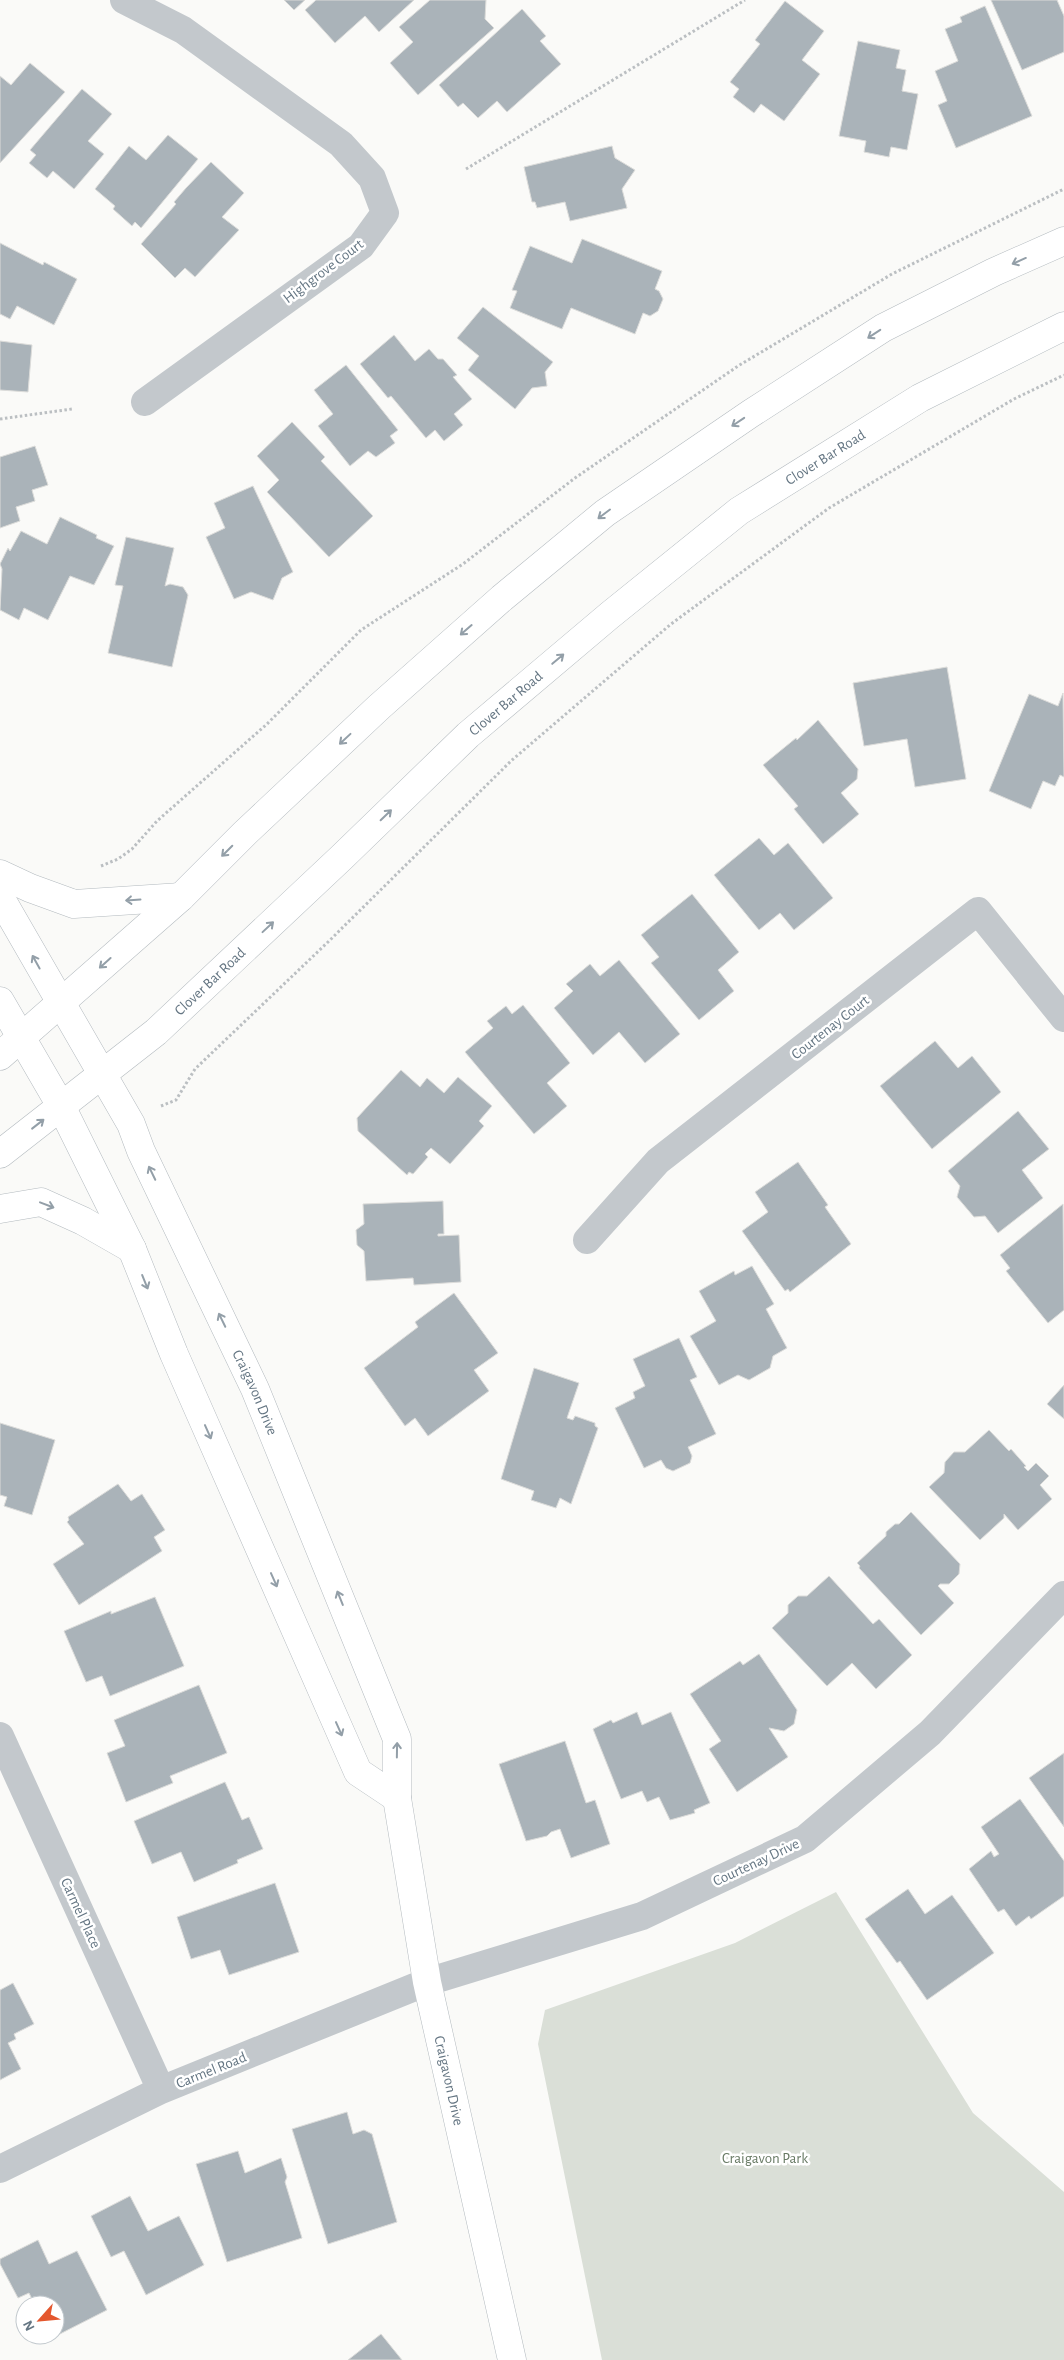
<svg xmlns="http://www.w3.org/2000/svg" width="1064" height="2360" viewBox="0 0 1064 2360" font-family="'Alegreya Sans',sans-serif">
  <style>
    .green { fill: #dadfd7 }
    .building { fill: #aab3b9; stroke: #dcdcda }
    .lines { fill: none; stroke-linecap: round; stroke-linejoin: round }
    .secondary-casing { stroke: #b3babf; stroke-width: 29 }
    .path { stroke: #bbbfc2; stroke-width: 3; stroke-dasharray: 2.5 2.5; stroke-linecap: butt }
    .street { stroke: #c3c8cc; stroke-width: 28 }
    .secondary { stroke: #fff; stroke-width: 28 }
    .oneway { stroke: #939fa8 }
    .labels { text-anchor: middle; stroke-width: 5; stroke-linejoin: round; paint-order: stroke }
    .street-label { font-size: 15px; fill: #657683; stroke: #fff }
    .park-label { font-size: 15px; fill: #687a64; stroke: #fff }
  </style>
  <rect width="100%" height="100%" fill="#fafaf8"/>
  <!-- green -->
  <path class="green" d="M836,1892L973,2113L1064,2192V2360H602L538,2044L545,2010L735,1943Z"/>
  <!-- building -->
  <path class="building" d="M284,0H305L294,10Z
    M316,0H414L379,32L365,16L335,43L305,10Z
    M430,0H486L485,19L494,28L418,95L390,63L413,42L399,27Z
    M991,0H1057L1064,16V52L1022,70Z
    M785,1L824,31L802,60L820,74L784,121L761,104L754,113L733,97L739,89L730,82L760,44L755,40Z
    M985,6L1032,116L956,148L938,105L947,101L935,71L958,61L945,29L962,22L960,17Z
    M522,9L546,36L540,41L561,64L507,112L497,101L478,118L463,103L458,107L439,85Z
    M858,41L900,50L896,68L906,70L902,91L918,94L907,150L891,147L889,157L864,152L866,141L839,136Z
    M30,63L65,92L0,163V76L11,85Z
    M82,89L112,114L88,141L104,154L74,189L53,171L47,178L29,163L36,155L30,150Z
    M168,135L198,159L141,228L135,222L132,226L113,209L115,206L95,189L129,146L146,160Z
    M612,146L615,158L635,170L622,189L627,208L570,221L565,202L537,208L535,202H532L524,167Z
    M211,162L244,193L222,217L239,230L195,277L185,268L175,278L141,244L176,204L174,202L186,188Z
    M582,239L662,271L655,289L659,291L663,299L658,311L650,316L643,313L635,334L571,308L562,329L510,308L517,291L512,290L530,246L572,263Z
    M0,243L43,265L44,262L77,279L54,325L17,306L10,319L0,314Z
    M483,307L553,362L545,372L547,386L532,388L515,409L468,370L479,356L457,338Z
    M394,335L415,361L429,349L438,359H443L457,375L453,377L472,399L454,414L463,425L444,441L435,430L426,438L391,396L388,398L360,364Z
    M0,341L32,345L28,392L0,390Z
    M346,365L398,430L390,436L395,443L376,457L368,451L350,466L318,426L333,414L314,390Z
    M292,422L325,457L321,461L373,516L329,557L267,492L279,480L257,456Z
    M35,446L48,485L32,490L35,501L16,507L20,521L0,528V457Z
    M253,486L293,572L282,578L273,600L251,592L234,599L206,537L225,528L214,503Z
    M60,517L97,535L96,538L114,546L94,585L70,576L48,620L24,608L19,620L0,610L2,569L0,564L8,548L10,551L21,531L47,544Z
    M126,537L174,548L165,586L170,584L183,587L188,595L172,667L108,653L123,586L115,585Z
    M947,667L966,779L915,787L907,739L864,746L853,683Z
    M1063,693L1064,777L1060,775L1055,786L1043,781L1031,809L989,791L1029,694L1058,706Z
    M818,720L858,769L857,779L841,793L859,814L823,844L794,809L798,806L763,765L796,738L797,740Z
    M759,838L774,855L788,843L833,898L794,930L780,913L759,930L714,875Z
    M692,894L739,952L718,970L734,991L699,1020L651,963L659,957L641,935Z
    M619,960L680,1034L645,1063L619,1032L593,1055L554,1008L573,991L566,984L590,964L600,976Z
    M523,1005L570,1063L547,1083L567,1106L534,1134L465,1052L493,1028L487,1021L506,1006L512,1014Z
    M935,1041L958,1068L972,1056L1001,1092L932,1149L880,1086Z
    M401,1070L420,1087L427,1078L444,1093L458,1077L492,1106L479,1121L484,1126L450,1164L431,1148L425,1154L428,1157L413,1174L409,1172L407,1175L358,1131L357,1118Z
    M1018,1111L1049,1149L1022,1170L1043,1198L998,1233L985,1216L974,1217L957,1197L960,1186L948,1171Z
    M798,1162L828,1205L825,1207L851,1244L790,1292L788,1289L785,1291L742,1231L768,1212L755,1192Z
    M443,1201L444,1234H438V1236L459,1235L461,1282L414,1285L413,1278L366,1281L364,1251L357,1245L356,1230L364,1224L363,1204Z
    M1063,1204L1064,1310L1048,1323L1006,1271L1010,1268L1000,1255Z
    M752,1266L774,1304L766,1309L787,1348L773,1356L770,1368L749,1380L738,1375L719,1385L690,1336L716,1321L699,1291L734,1271L735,1275Z
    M454,1293L498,1353L474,1370L489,1391L428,1436L415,1418L405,1426L364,1368L418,1327L415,1322Z
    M679,1338L697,1377L690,1380L716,1434L688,1447L692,1456L690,1463L673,1471L666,1468L661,1460L644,1468L615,1408L635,1398L633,1392L645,1386L633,1359Z
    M534,1368L579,1383L567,1418L573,1420L575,1416L595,1423V1426L598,1428L571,1504L560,1498L556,1508L531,1500L534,1491L501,1479Z
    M1064,1385V1419L1047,1404Z
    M0,1423L55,1440L32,1515L4,1506L7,1497L0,1495Z
    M989,1430L1009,1451L1011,1449L1026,1466L1024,1467L1028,1471L1036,1463L1049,1476L1040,1485L1052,1499L1018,1530L1004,1514V1518L980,1540L929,1487L944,1473L945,1462L954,1452H965Z
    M118,1484L131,1501L142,1494L165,1530L154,1537L162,1551L79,1605L53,1564L84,1544L67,1522L69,1520L68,1517Z
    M911,1512L960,1564L959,1574L949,1584H940L938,1586L954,1603L921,1635L859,1568L860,1566L857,1563L886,1536V1532L895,1524H899Z
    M829,1576L873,1624L879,1619L912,1655L876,1689L852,1663L827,1686L772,1628L788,1613V1605L798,1596H807Z
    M155,1597L184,1666L110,1696L102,1676L86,1682L64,1631L111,1611V1614Z
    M759,1654L797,1710L794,1724L784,1731L769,1728L788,1757L737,1792L709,1749L721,1741L690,1694L740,1661L743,1665Z
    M199,1685L227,1753L170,1776L173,1783L126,1802L107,1753L125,1746L114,1720Z
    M637,1712L642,1725L671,1712L710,1803L694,1810L695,1813L670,1820L659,1797L647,1802L642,1791L621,1799L593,1729L611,1720L613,1723Z
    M565,1741L586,1803L595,1800L610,1844L571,1858L560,1829L551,1832L547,1836L526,1841L499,1764Z
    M1064,1753V1827L1029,1778Z
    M225,1782L242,1820L249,1817L263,1849L237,1860L238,1863L194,1882L181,1852L152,1864L134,1821Z
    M1020,1799L1064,1861V1896L1031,1919L1029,1916L1016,1926L1004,1909L998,1912L969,1869L991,1851L994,1857L999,1854L981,1827Z
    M275,1883L299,1952L229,1975L220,1950L191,1959L177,1917Z
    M908,1889L925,1914L952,1895L994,1953L927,2000L900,1961L897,1963L865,1919Z
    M13,1983L34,2024L14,2034L16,2039L8,2043L21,2069L0,2080V1990Z
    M347,2112L353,2134L364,2130L372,2134L397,2222L328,2244L292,2129Z
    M238,2151L245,2173L281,2158L287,2177L285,2182L302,2238L227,2262L196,2164Z
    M130,2196L148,2231L179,2216L204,2265L146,2295L124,2251L111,2257L91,2216Z
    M38,2240L49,2264L77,2251L107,2310L52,2338L50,2335H55V2305H35L29,2293L18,2298L0,2264V2259Z
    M381,2334L402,2360H348Z"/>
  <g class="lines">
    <defs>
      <g id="secondary">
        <path d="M0,874L30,888L74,904L181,897"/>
        <path id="s1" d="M0,897L131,1124L141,1151L255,1389L397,1739V1798L427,1982L512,2360"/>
        <path d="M0,1001L61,1106L132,1249L174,1354L358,1772L397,1798"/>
        <path d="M0,1056L181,897L245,833L379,707L502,598L605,513L750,414L883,328L994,272L1064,241"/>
        <path id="s2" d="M0,1154L156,1032L342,857L468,735L610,615L739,511L920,398L1064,326"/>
        <path d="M0,1209L41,1202L83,1221L132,1249"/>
      </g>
    </defs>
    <!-- secondary casing -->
    <use href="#secondary" class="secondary-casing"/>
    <!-- path -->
    <path class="path" d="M466,169L745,0
      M0,419L72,409
      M101,866L118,859L132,849L157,821L267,724L361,630L463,564L575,478L738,366L892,274L1064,189
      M161,1106L176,1100L195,1069L328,942L512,760L671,624L829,508L1014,399L1064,375"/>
    <!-- street -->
    <path class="street" d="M124,0L183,30L341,144L372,178L385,213L361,246L145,402
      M587,1240L658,1161L978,911L1064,1018
      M0,1736L161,2090
      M0,2169L161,2090L427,1982L642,1916L805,1839L930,1733L1064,1595"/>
    <!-- secondary -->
    <use href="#secondary" class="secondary"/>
  </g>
  <!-- one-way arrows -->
  <defs><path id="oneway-shaft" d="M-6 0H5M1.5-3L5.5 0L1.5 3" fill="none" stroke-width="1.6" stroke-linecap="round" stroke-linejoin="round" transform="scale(1.25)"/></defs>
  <g class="oneway">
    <use href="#oneway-shaft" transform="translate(1019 261) rotate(156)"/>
    <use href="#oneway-shaft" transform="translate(874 334) rotate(147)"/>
    <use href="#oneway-shaft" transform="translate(738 422) rotate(146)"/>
    <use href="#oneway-shaft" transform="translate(604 514) rotate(143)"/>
    <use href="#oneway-shaft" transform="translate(466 630) rotate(139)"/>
    <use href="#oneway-shaft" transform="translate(558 659) rotate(-40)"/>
    <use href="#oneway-shaft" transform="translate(345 739) rotate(137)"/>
    <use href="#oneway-shaft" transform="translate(386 815) rotate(-44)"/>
    <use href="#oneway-shaft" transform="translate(227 851) rotate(135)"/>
    <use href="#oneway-shaft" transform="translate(133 900) rotate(176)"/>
    <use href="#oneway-shaft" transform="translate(268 927) rotate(-43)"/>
    <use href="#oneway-shaft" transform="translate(36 962) rotate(-119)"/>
    <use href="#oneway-shaft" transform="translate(105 963) rotate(138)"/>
    <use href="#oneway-shaft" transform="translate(38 1124) rotate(-38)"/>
    <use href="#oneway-shaft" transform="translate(152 1173) rotate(-116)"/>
    <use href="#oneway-shaft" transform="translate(47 1205) rotate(21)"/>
    <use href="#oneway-shaft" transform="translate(145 1282) rotate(68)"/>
    <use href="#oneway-shaft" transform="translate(222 1320) rotate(-116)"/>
    <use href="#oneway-shaft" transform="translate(208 1432) rotate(66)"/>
    <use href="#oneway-shaft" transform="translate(274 1580) rotate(66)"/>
    <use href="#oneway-shaft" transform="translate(340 1598) rotate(-112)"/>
    <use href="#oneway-shaft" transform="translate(339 1729) rotate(66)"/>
    <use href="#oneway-shaft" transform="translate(397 1750) rotate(-89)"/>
  </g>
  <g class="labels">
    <!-- street labels -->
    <g class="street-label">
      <text transform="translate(323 271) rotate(-37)" y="5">Highgrove Court</text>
      <text dy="5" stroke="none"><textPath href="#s2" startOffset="1082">Clover Bar Road</textPath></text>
      <text dy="5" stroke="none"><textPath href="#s2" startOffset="678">Clover Bar Road</textPath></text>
      <text dy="5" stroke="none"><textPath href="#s2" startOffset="272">Clover Bar Road</textPath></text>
      <text transform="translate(830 1027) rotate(-38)" y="5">Courtenay Court</text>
      <text dy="5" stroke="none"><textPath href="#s1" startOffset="558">Craigavon Drive</textPath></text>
      <text transform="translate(756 1862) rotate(-25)" y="5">Courtenay Drive</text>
      <text transform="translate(81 1913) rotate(65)" y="5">Carmel Place</text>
      <text transform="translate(211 2070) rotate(-22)" y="5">Carmel Road</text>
      <text dy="5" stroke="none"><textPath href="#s1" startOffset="1279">Craigavon Drive</textPath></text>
    </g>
    <!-- park labels -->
    <g class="park-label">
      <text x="765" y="2163">Craigavon Park</text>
    </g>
  </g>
  <!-- north arrow -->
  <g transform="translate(40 2320) rotate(243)"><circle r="24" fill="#ffffff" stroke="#c1c8cd"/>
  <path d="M0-4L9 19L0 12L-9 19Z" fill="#e4572e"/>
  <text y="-8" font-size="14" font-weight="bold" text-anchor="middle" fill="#657683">N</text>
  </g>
</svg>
